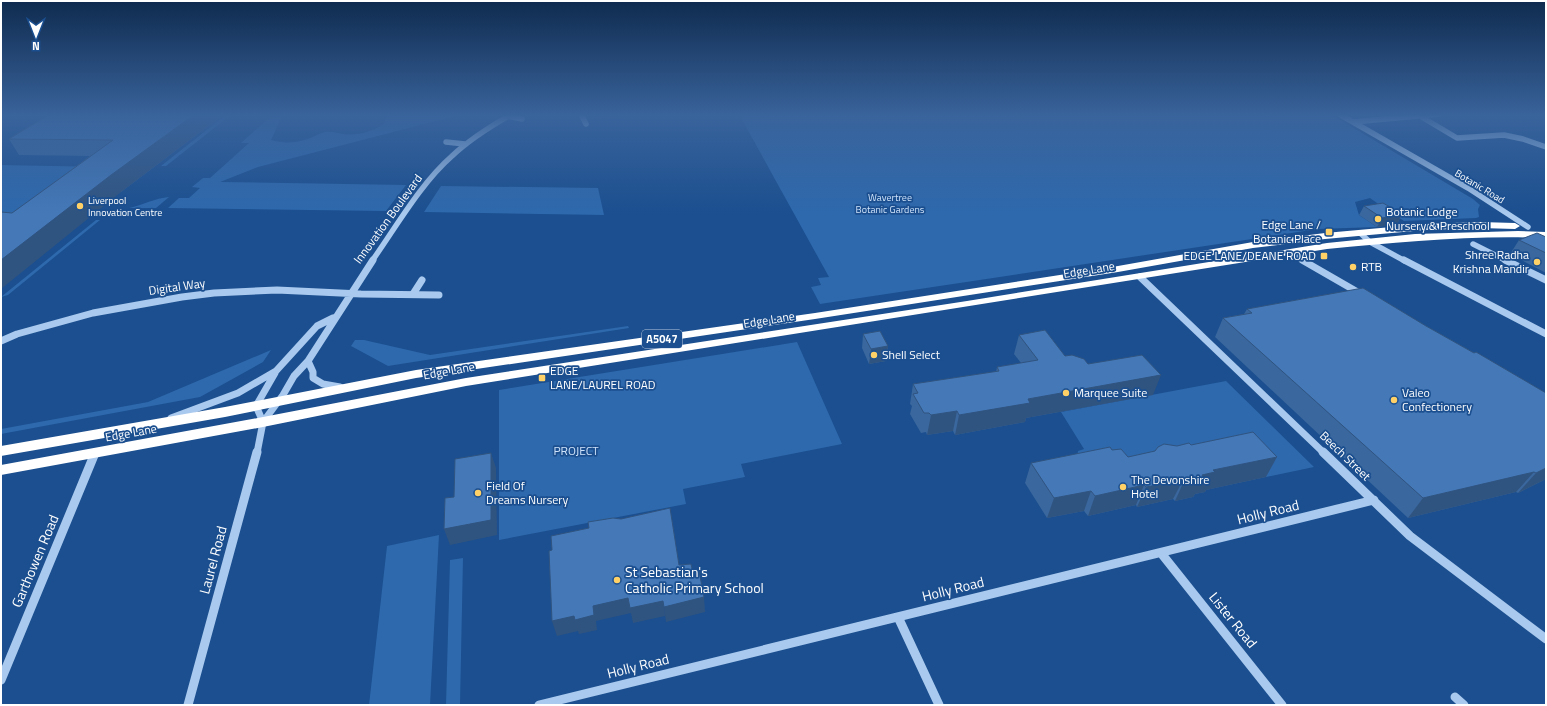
<svg xmlns="http://www.w3.org/2000/svg" width="1547" height="706" viewBox="0 0 1547 706" font-family="'Titillium Web',sans-serif">
  <style>
    .green { fill: #2e69ad }
    .lines { fill: none; stroke-linecap: round; stroke-linejoin: round }
    .minor-far2 { stroke: #a9c9ee; stroke-width: 5.5 }
    .minor-far1 { stroke: #a9c9ee; stroke-width: 7 }
    .minor { stroke: #a9c9ee; stroke-width: 9 }
    .highway { fill: #fff; fill-rule: evenodd }
    .wall { fill: #3a679d }
    .shaded-wall { fill: #305480 }
    .building { fill: #4478b7; stroke: #305480 }
    .poi-dot { fill: #ffd166; stroke: #1b4f8f; stroke-width: 1.5 }
    .labels { text-anchor: middle; stroke-width: 3.5; stroke-linejoin: round; paint-order: stroke }
    .far-street-label { font-size: 10px; fill: #fff; stroke: #1b4f8f }
    .far-park-label { font-size: 10px; fill: #cfe3fa; stroke: #1b4f8f }
    .far-poi-label { font-size: 10px; fill: #fff; stroke: #1b4f8f; text-anchor: start }
    .shield { fill: #1b4f8f; stroke: #bbcadd; stroke-width: 1 }
    .shield-label { font-size: 11px; font-weight: bold; fill: #fff }
    .poi-label { font-size: 12px; fill: #fff; stroke: #1b4f8f; text-anchor: start }
    .street-label { font-size: 12px; fill: #fff; stroke: #1b4f8f }
    .park-label { font-size: 12px; fill: #cfe3fa; stroke: #1b4f8f }
    .near-street-label { font-size: 14px; fill: #fff; stroke: #1b4f8f }
    .near-poi-label { font-size: 14px; fill: #fff; stroke: #1b4f8f; text-anchor: start }
  </style>
  <rect width="100%" height="100%" fill="#1b4f8f"/>
  <!-- green -->
  <path class="green" d="M227,114H232L166,166H161Z
    M387,114H396L397,116L446,114L455,116L258,167L220,182L406,185L386,211L168,208L179,198H189L200,188L192,187L203,178H210L249,143H241L270,117L282,116L271,140C285,144 300,143 313,137C317,135 320,133 325,132C332,131 336,133 343,134C357,136 371,132 384,124Z
    M739,114H1330L1473,199L1480,205L1478,209L1479,217L1476,218L1404,221L1384,208L1370,198L1355,202L1359,215L1377,227L1318,229L820,304L811,287L821,285L818,278L829,277Z
    M1,165L107,167L1,219Z
    M441,186L598,188L604,215L424,212Z
    M169,197L156,208H129C143,205 155,198 169,197Z
    M96,220H100L8,295L1,297Z
    M628,326L629,328L388,366L351,346L355,340H364L430,355Z
    M797,342L842,444L741,464L745,477L683,489L686,504L499,540V390Z
    M271,350L263,362L200,397L1,434V429L148,402Z
    M1226,381L1314,467L1266,477L1182,465L1077,457L1078,451L1084,449L1061,412Z
    M439,535L430,705H369L387,546Z
    M463,558L460,705H446L450,560Z"/>
  <g class="lines">
    <!-- minor-far2 -->
    <path class="minor-far2" d="M581,114L586,124
      M1339,114L1468,188L1528,227
      M507,116L522,119
      M1420,116L1457,138L1504,135L1523,139L1546,147
      M1353,122L1439,114
      M446,142L465,144
      M1360,233L1370,242L1405,261
      M1473,244L1507,261
      M1291,253L1304,261
      M372,261C396,227 421,183 452,156C470,139 491,126 512,114"/>
    <!-- minor-far1 -->
    <path class="minor-far1" d="M1302,260L1361,294
      M1404,260L1546,334
      M1505,260L1546,280
      M1140,277L1324,453
      M413,294L422,280
      M1,341L17,334L93,313L182,297L214,293L277,290L361,294L439,295
      M340,387L323,384L313,378V372L308,361L373,260
      M171,418L238,393L276,371L317,326L333,318
      M263,422L256,406L275,373
      M257,453L263,422L283,395L294,376L308,361"/>
    <!-- minor -->
    <path class="minor" d="M1323,452L1410,536L1546,639
      M1161,553L1282,705
      M898,617L939,705
      M1,680L95,453
      M1455,697L1464,705
      M188,705L257,452
      M539,705L1374,500"/>
    <!-- highway -->
    <path class="highway" d="M1480,222L1515,223L1520,226L1515,229L1480,228L1425,230L1325,239L1253,248L1118,272L815,319L416,378L225,417L1,456V446L225,407L416,370L815,313L1118,266L1253,242L1325,233L1425,224Z
      M1518,231L1546,232V238C1473,235 1400,242 1327,249L466,386L263,427L1,475V465L263,417L466,378L967,301L1327,243L1415,234Z"/>
  </g>
  <!-- wall -->
  <path class="wall" d="M50,114H224L121,192L12,213L90,156L19,155L9,139Z
    M1364,206L1402,214L1397,224L1377,227L1359,215Z
    M1546,237V273L1510,254L1519,240Z
    M1247,309L1426,326L1546,393V479L1518,493L1516,492L1408,518L1215,337L1223,318L1244,314Z
    M863,334L888,346L886,361L869,364L862,348Z
    M1019,335L1065,356L1088,364L1153,395L1026,418L1025,422L955,435L953,431L927,435L926,432L921,433L910,414L912,406L910,404L913,384L996,372L997,367L1021,363L1014,354Z
    M1191,445L1266,477L1206,490L1205,492L1195,494L1193,497L1175,501L1173,499L1137,507L1136,505L1088,516L1084,511L1047,518L1025,483L1031,463L1112,450L1128,457L1177,446Z"/>
  <!-- shaded-wall -->
  <path class="shaded-wall" d="M195,114H224L121,192L1,289V260L111,175Z
    M593,114H629V117L594,120Z
    M1402,214L1397,224L1377,227L1382,218Z
    M888,346L886,361L869,364L871,349Z
    M1161,375L1153,395L1026,418L1025,422L955,435L959,415L1028,399Z
    M957,411L953,431L927,435L931,415Z
    M491,453L496,468L497,535L450,545L444,529Z
    M1277,457L1266,477L1206,490L1205,492L1195,494L1193,497L1175,501L1184,481L1213,470Z
    M1546,468V479L1518,493L1536,473Z
    M1534,472L1516,492L1408,518L1423,498Z
    M1183,480L1173,499L1137,507L1146,487Z
    M1144,485L1136,505L1088,516L1095,496Z
    M1091,491L1084,511L1047,518L1054,498Z
    M704,597L705,612L666,622L664,607Z
    M628,598L663,601L665,616L633,623L631,613L596,621L597,630L579,634L578,631L557,636L552,621L593,606Z"/>
  <!-- building -->
  <path class="building" d="M50,114H195L111,175L1,260V212L12,213L113,140L9,139Z
    M1383,203L1402,214L1382,218L1364,206Z
    M1537,233L1546,237V253L1519,240Z
    M1363,288L1426,326L1474,353L1476,352L1546,393V468L1536,473L1534,472L1423,498L1223,318L1252,313L1247,309Z
    M1045,330L1065,356L1072,355L1084,359L1088,364L1142,355L1161,375L1028,399L1030,403L959,415L957,411L931,415L929,413H924L913,394L918,393L913,384L999,371L997,367L1038,360L1019,335Z
    M880,331L888,346L871,349L863,334Z
    M1253,432L1277,457L1213,470L1215,472L1202,475L1203,477L1184,481L1183,480L1146,487L1144,485L1095,496L1091,491L1054,498L1031,463L1110,447L1112,450L1121,449L1128,457L1155,451L1158,447L1164,444L1177,446L1189,443L1191,445Z
    M491,453V520L444,529L445,498L454,497L455,459Z
    M670,508L679,565L691,564L693,573L699,571L704,597L664,607L663,601L630,608L628,598L593,606L594,615L575,620L574,616L552,621L549,551L552,550L551,536L589,528L588,522L613,518L621,519Z"/>
  <!-- sky -->
  <linearGradient id="sky" x2="0" y2="1"><stop stop-color="#0f2b4f"/><stop offset="0.54" stop-color="#39639b"/><stop offset="1" stop-color="#39639b" stop-opacity="0"/></linearGradient>
  <rect width="1547" height="213" fill="url(#sky)"/>
  <!-- markers -->
  <g class="poi-dot">
    <circle cx="80" cy="206" r="4"/>
    <circle cx="1378" cy="219" r="4"/>
    <rect x="1325" y="228" width="8" height="8" rx="2"/>
    <rect x="1320" y="252" width="8" height="8" rx="2"/>
    <circle cx="1537" cy="262" r="4"/>
    <circle cx="1353" cy="267" r="4"/>
    <circle cx="874" cy="355" r="4"/>
    <rect x="538" y="374" width="8" height="8" rx="2"/>
    <circle cx="1066" cy="393" r="4"/>
    <circle cx="1394" cy="400" r="4"/>
    <circle cx="1123" cy="487" r="4"/>
    <circle cx="478" cy="493" r="4"/>
    <circle cx="617" cy="580" r="4"/>
  </g>
  <g class="labels">
    <!-- far-street labels -->
    <g class="far-street-label">
      <text transform="translate(1480 186) rotate(31)" y="4">Botanic Road</text>
    </g>
    <!-- far-park labels -->
    <g class="far-park-label">
      <text x="890" y="201">Wavertree<tspan x="890" dy="12">Botanic Gardens</tspan></text>
    </g>
    <!-- far-poi labels -->
    <g class="far-poi-label">
      <text x="88" y="204">Liverpool<tspan x="88" dy="12">Innovation Centre</tspan></text>
    </g>
    <!-- shield labels -->
    <rect class="shield" x="642" y="330" width="40" height="18" rx="3"/>
    <g class="shield-label">
      <text x="662" y="343">A5047</text>
    </g>
    <!-- poi labels -->
    <g class="poi-label">
      <text x="1386" y="216">Botanic Lodge<tspan x="1386" dy="14">Nursery &amp; Preschool</tspan></text>
      <text x="1321" y="229" text-anchor="end">Edge Lane /<tspan x="1321" dy="14">Botanic Place</tspan></text>
      <text x="1529" y="259" text-anchor="end">Shree Radha<tspan x="1529" dy="14">Krishna Mandir</tspan></text>
      <text x="1316" y="260" text-anchor="end">EDGE LANE/DEANE ROAD</text>
      <text x="1361" y="271">RTB</text>
      <text x="882" y="359">Shell Select</text>
      <text x="550" y="375">EDGE<tspan x="550" dy="14">LANE/LAUREL ROAD</tspan></text>
      <text x="1074" y="397">Marquee Suite</text>
      <text x="1402" y="397">Valeo<tspan x="1402" dy="14">Confectionery</tspan></text>
      <text x="1131" y="484">The Devonshire<tspan x="1131" dy="14">Hotel</tspan></text>
      <text x="486" y="490">Field Of<tspan x="486" dy="14">Dreams Nursery</tspan></text>
    </g>
    <!-- street labels -->
    <g class="street-label">
      <text transform="translate(388 219) rotate(-54)" y="4">Innovation Boulevard</text>
      <text transform="translate(1089 270) rotate(-9)" y="4">Edge Lane</text>
      <text transform="translate(177 287) rotate(-8)" y="4">Digital Way</text>
      <text transform="translate(769 320) rotate(-9)" y="4">Edge Lane</text>
      <text transform="translate(449 371) rotate(-10)" y="4">Edge Lane</text>
      <text transform="translate(131 433) rotate(-10)" y="4">Edge Lane</text>
      <text transform="translate(1345 456) rotate(44)" y="4">Beech Street</text>
    </g>
    <!-- park labels -->
    <g class="park-label">
      <text x="576" y="455">PROJECT</text>
    </g>
    <!-- near-street labels -->
    <g class="near-street-label">
      <text transform="translate(1268 512) rotate(-14)" y="5">Holly Road</text>
      <text transform="translate(213 560) rotate(-75)" y="5">Laurel Road</text>
      <text transform="translate(35 561) rotate(-67)" y="5">Garthowen Road</text>
      <text transform="translate(953 589) rotate(-14)" y="5">Holly Road</text>
      <text transform="translate(1233 620) rotate(51)" y="5">Lister Road</text>
      <text transform="translate(638 666) rotate(-14)" y="5">Holly Road</text>
    </g>
    <!-- near-poi labels -->
    <g class="near-poi-label">
      <text x="625" y="577">St Sebastian's<tspan x="625" dy="16">Catholic Primary School</tspan></text>
    </g>
  </g>
  <!-- border -->
  <rect width="1547" height="706" fill="none" stroke="#ffffff" stroke-width="4"/>
  <!-- north arrow -->
  <g transform="translate(36 36) rotate(180)" stroke="#1b4f8f" stroke-width="3" paint-order="stroke">
  <path d="M0-3L7 15L0 10L-7 15Z" fill="#ffffff"/>
  <text y="-6" font-size="11" font-weight="bold" text-anchor="middle" fill="#ffffff">N</text>
  </g>
</svg>
